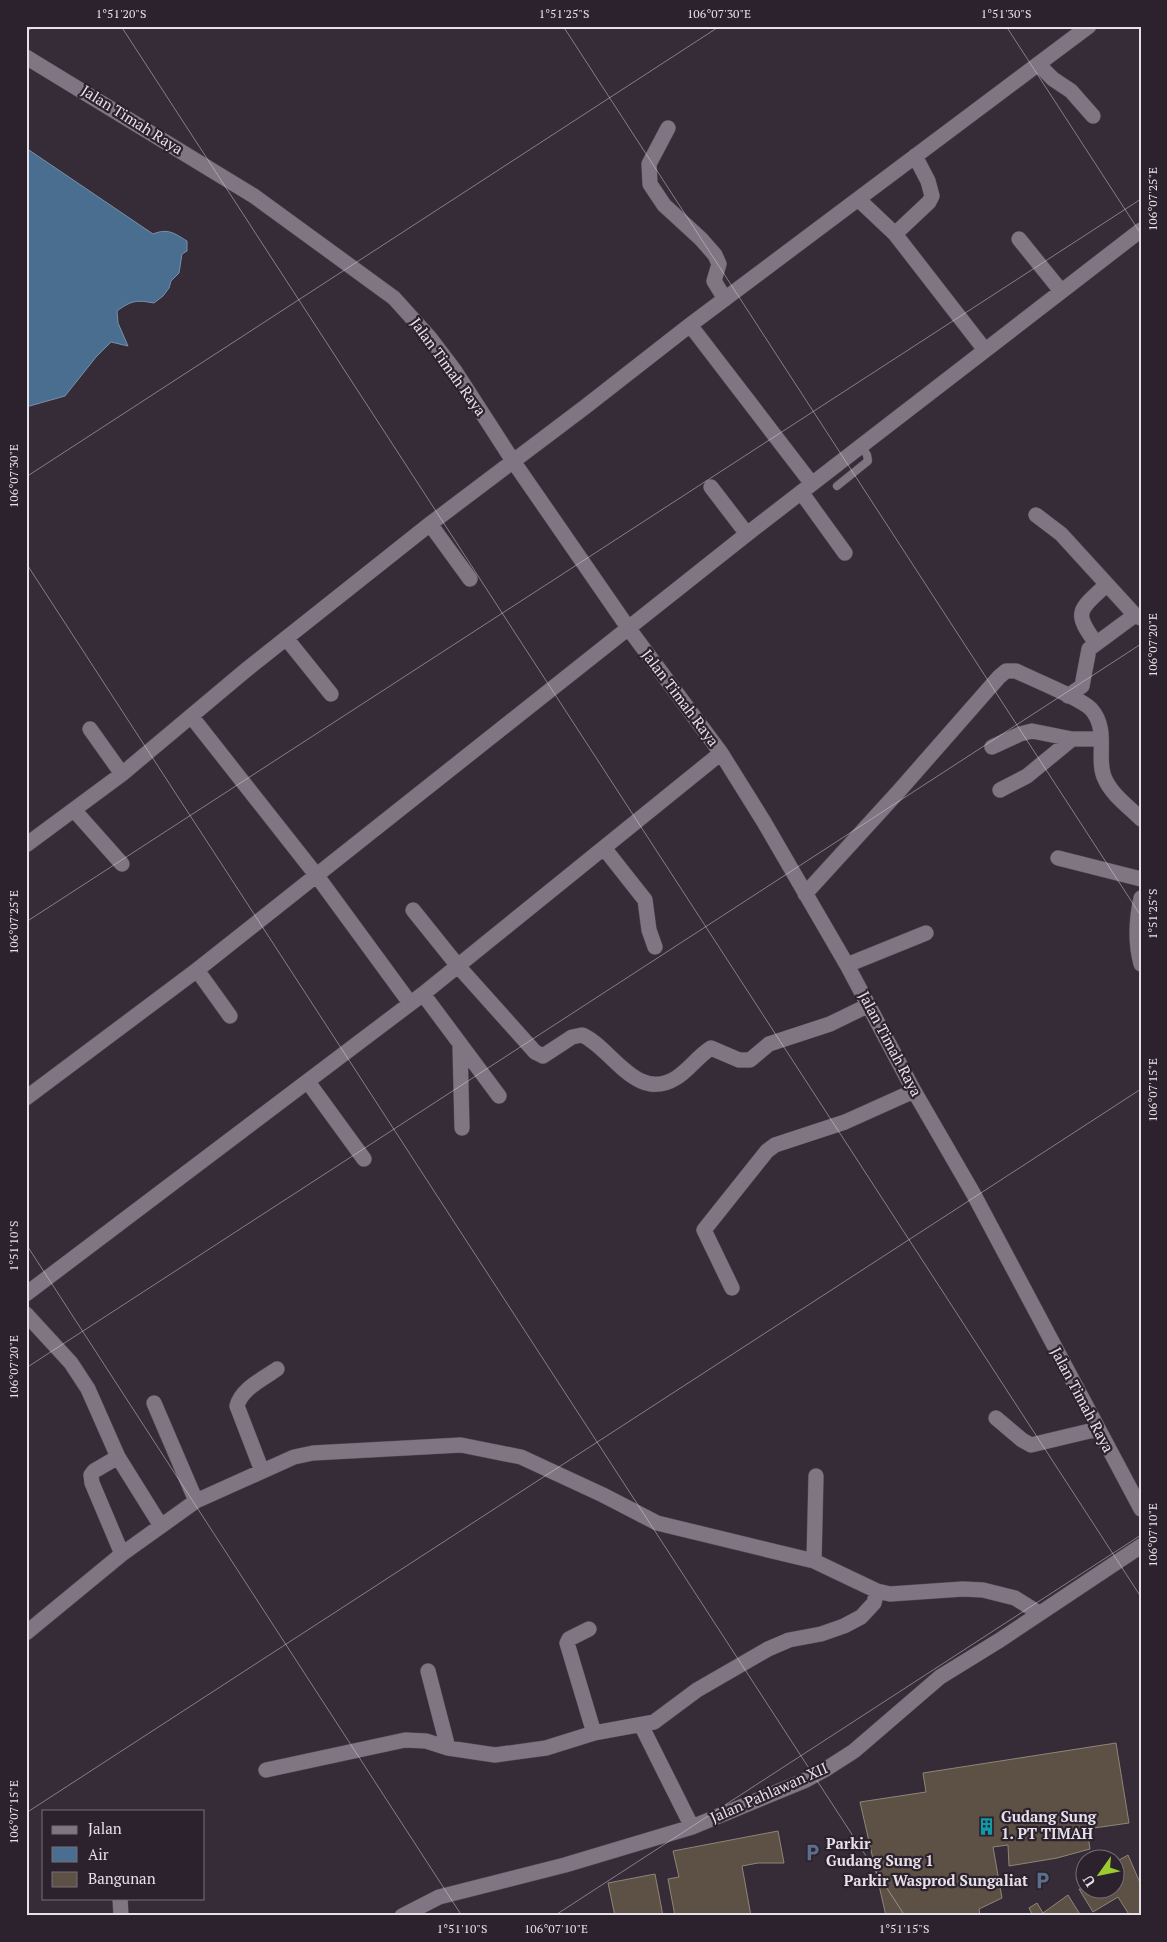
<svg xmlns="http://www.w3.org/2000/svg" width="1167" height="1942" viewBox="0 0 1167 1942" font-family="'PT Serif',serif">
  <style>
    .water { fill: #4a6e8f; stroke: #7990aa }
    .building { fill: #5c5144; stroke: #918577 }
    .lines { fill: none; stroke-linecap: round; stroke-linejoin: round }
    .lane-casing { stroke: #514954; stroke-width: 9 }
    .street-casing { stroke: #514954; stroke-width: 16 }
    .lane { stroke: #7f7583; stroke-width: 8 }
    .street { stroke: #7f7583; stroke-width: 15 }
    .ticks { fill: none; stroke: #e7e1e9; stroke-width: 1; stroke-opacity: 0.45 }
    .labels { text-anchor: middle; stroke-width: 4.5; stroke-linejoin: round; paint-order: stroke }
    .street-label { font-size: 15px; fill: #e7e1e9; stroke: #2b222e }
    .poi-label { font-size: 15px; font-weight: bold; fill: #e7e1e9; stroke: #2b222e; text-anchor: start }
    .neatline { fill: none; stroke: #e7e1e9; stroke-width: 2 }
    .ticks-label { font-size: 12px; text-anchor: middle; fill: #e7e1e9 }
  </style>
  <rect width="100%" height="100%" fill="#352c38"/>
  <!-- water -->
  <path class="water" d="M26,148L153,234C168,228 174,233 187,241V251L182,254L179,273L171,281L169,288L163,296L154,303C137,300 132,300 117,311L118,323L128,346L111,342L96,357L65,396L26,407Z"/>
  <!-- building -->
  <path class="building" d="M1116,1743L1129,1823L1087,1829L1090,1849L1057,1858L1009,1866L1008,1845L993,1847L1002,1898L979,1909L980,1916H886L860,1802L926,1792L923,1773Z
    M778,1831L784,1863H758L742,1866L751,1916H675L668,1879L679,1877L673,1851Z
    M1128,1855L1141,1885V1916H1130L1118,1897L1093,1912L1079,1889L1114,1890V1863Z
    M655,1874L663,1916H615L608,1883Z
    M1068,1895L1081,1916H1033L1029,1908L1037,1903L1043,1913Z"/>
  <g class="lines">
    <defs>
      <path id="lane" d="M837,486L868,461L867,455L861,445"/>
      <path id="street" d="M26,57L254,196L394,298L430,338L455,371L513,461L629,629L721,753L764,822L847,965L914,1091L973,1193L1141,1509
        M1038,64L1053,79L1071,91L1093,116
        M668,128L649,164L650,184L664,205L701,239L715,255L719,264L714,281L725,299
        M858,199L895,234L985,350
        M895,234L929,202L932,196L928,181L915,156
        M1019,239L1061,291
        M690,325L812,484
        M711,487L747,534
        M801,492L845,553
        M1036,515L1061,534L1135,615
        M430,524L470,579
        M286,638L331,694
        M1096,643C1072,611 1080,610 1106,585
        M1068,696L1082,686L1089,649L1135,615L1141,618
        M191,716L317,876L410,1003
        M90,729L122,774
        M992,747L1020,734L1032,731L1072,739H1101
        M1000,790L1027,776L1072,739
        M74,810L122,864
        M26,845L122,774L246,670L430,524L585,407L690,325L1089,26
        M604,848L645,900L649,930L655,947
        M1058,858L1141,879
        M805,894L899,791L999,677L1006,671H1016C1032,679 1080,698 1091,709C1110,730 1095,759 1105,779C1112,795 1129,807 1141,819
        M1141,898C1136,921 1135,942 1141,964
        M413,910L458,966L535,1052L543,1056L572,1037L582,1035C611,1047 636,1103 676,1078C689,1070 698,1056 711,1048L739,1060H750L769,1044L830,1024L869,1005
        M847,965L926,933
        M197,970L230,1016
        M423,994L499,1096
        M460,1045L462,1128
        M308,1082L364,1159
        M26,1098L197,970L747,534L1141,230
        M732,1288L704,1230L767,1151L775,1145L845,1122L914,1091
        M26,1294L423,994L721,753
        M26,1314L71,1363L88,1389L118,1457L161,1526
        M154,1403L196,1501
        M996,1418L1022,1440L1031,1445L1098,1429
        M118,1457L94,1471L91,1475L92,1483L122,1554
        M262,1471L237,1406C241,1389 263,1379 277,1369
        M814,1561L816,1476
        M589,1629L569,1639L567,1643L594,1733
        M26,1633L122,1554L196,1501L294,1457L313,1453L461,1445L521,1457L603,1495L657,1523L814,1561L877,1591L890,1594L963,1589L983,1590L1015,1598L1039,1613
        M428,1671L448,1748
        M641,1725L692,1827
        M266,1770L405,1740L426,1741L448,1748L495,1755L546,1748L594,1733L654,1722L697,1690L768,1649L789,1640L821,1634L844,1626L861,1617L874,1603L877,1591
        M120,1898L121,1916
        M402,1916L439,1897L565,1865L692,1827L806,1780L826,1769L854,1751L940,1677L1000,1640L1141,1546"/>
    </defs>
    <!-- lane casing -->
    <use href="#lane" class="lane-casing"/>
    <!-- street casing -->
    <use href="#street" class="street-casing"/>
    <!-- lane -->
    <use href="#lane" class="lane"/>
    <!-- street -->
    <use href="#street" class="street"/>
  </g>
  <!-- ticks -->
  <path class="ticks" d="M121,26L1141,1597M563,26L1141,916M1006,26L1141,234M26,32L35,26M26,477L720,26M26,563L905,1916M26,922L1141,199M26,1244L462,1916M26,1368L1141,644M26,1813L1141,1089M554,1916L1141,1535"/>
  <!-- icons -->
  <defs>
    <symbol id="building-bare" viewBox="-9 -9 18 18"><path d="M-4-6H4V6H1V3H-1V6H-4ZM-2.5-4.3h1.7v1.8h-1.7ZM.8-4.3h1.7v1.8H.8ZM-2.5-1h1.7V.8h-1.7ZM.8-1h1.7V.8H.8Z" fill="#0f9aa8" stroke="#2b222e" stroke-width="2.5" paint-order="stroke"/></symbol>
    <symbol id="parking-bare" viewBox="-9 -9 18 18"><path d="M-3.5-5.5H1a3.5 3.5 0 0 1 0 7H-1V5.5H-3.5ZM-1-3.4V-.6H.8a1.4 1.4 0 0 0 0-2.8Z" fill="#5c6f8a" stroke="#2b222e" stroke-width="2.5" paint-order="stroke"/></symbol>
  </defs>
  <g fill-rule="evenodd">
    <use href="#building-bare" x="974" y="1814" width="25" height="25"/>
    <use href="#parking-bare" x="800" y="1840" width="25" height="25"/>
    <use href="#parking-bare" x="1030" y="1868" width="25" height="25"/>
  </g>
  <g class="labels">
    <!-- street labels -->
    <g class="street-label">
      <text transform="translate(132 120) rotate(32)" y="5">Jalan Timah Raya</text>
      <text transform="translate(448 367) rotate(54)" y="5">Jalan Timah Raya</text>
      <text transform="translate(680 698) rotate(53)" y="5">Jalan Timah Raya</text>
      <text transform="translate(890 1044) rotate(62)" y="5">Jalan Timah Raya</text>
      <text transform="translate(1082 1400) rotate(62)" y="5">Jalan Timah Raya</text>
      <text transform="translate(769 1793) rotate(-24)" y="5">Jalan Pahlawan XII</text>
    </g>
    <!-- poi labels -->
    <g class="poi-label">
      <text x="1001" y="1822">Gudang Sung<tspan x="1001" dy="17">1. PT TIMAH</tspan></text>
      <text x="826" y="1849">Parkir<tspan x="826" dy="17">Gudang Sung 1</tspan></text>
      <text x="1028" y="1886" text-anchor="end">Parkir Wasprod Sungaliat</text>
    </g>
  </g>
  <!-- border -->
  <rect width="1167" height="1942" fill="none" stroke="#2b222e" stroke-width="55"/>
  <!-- legend -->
  <rect x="42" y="1810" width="162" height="90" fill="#2b222e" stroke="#766e79"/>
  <rect x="52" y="1826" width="25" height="8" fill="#7f7583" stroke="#766e79"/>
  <text x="88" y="1834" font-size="15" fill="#e7e1e9">Jalan</text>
  <rect x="52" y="1847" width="25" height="15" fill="#4a6e8f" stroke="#766e79"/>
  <text x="88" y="1860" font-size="15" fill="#e7e1e9">Air</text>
  <rect x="52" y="1872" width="25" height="15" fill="#5c5144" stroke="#766e79"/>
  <text x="88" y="1884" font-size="15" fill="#e7e1e9">Bangunan</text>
  <!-- north arrow -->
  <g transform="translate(1100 1874) rotate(237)"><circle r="24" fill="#2b222e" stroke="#766e79"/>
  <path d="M0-4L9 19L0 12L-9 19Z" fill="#9cca31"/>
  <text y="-8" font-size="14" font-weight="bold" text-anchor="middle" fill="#e7e1e9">U</text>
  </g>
  <rect x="28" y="28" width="1112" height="1886" class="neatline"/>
  <g class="ticks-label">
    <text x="121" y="18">1°51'20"S</text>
    <text x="564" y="18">1°51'25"S</text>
    <text x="719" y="18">106°07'30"E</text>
    <text x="1006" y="18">1°51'30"S</text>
    <text transform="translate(1153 199) rotate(-90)" y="4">106°07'25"E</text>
    <text transform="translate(14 476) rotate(-90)" y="4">106°07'30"E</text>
    <text transform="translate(1153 645) rotate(-90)" y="4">106°07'20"E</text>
    <text transform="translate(1153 914) rotate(-90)" y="4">1°51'25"S</text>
    <text transform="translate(14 922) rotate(-90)" y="4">106°07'25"E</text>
    <text transform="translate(1153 1090) rotate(-90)" y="4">106°07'15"E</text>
    <text transform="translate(14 1246) rotate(-90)" y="4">1°51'10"S</text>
    <text transform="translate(14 1367) rotate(-90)" y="4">106°07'20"E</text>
    <text transform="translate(1153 1535) rotate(-90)" y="4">106°07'10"E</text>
    <text transform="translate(14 1812) rotate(-90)" y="4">106°07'15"E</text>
    <text x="462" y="1933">1°51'10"S</text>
    <text x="556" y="1933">106°07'10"E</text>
    <text x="904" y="1933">1°51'15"S</text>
  </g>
</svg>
